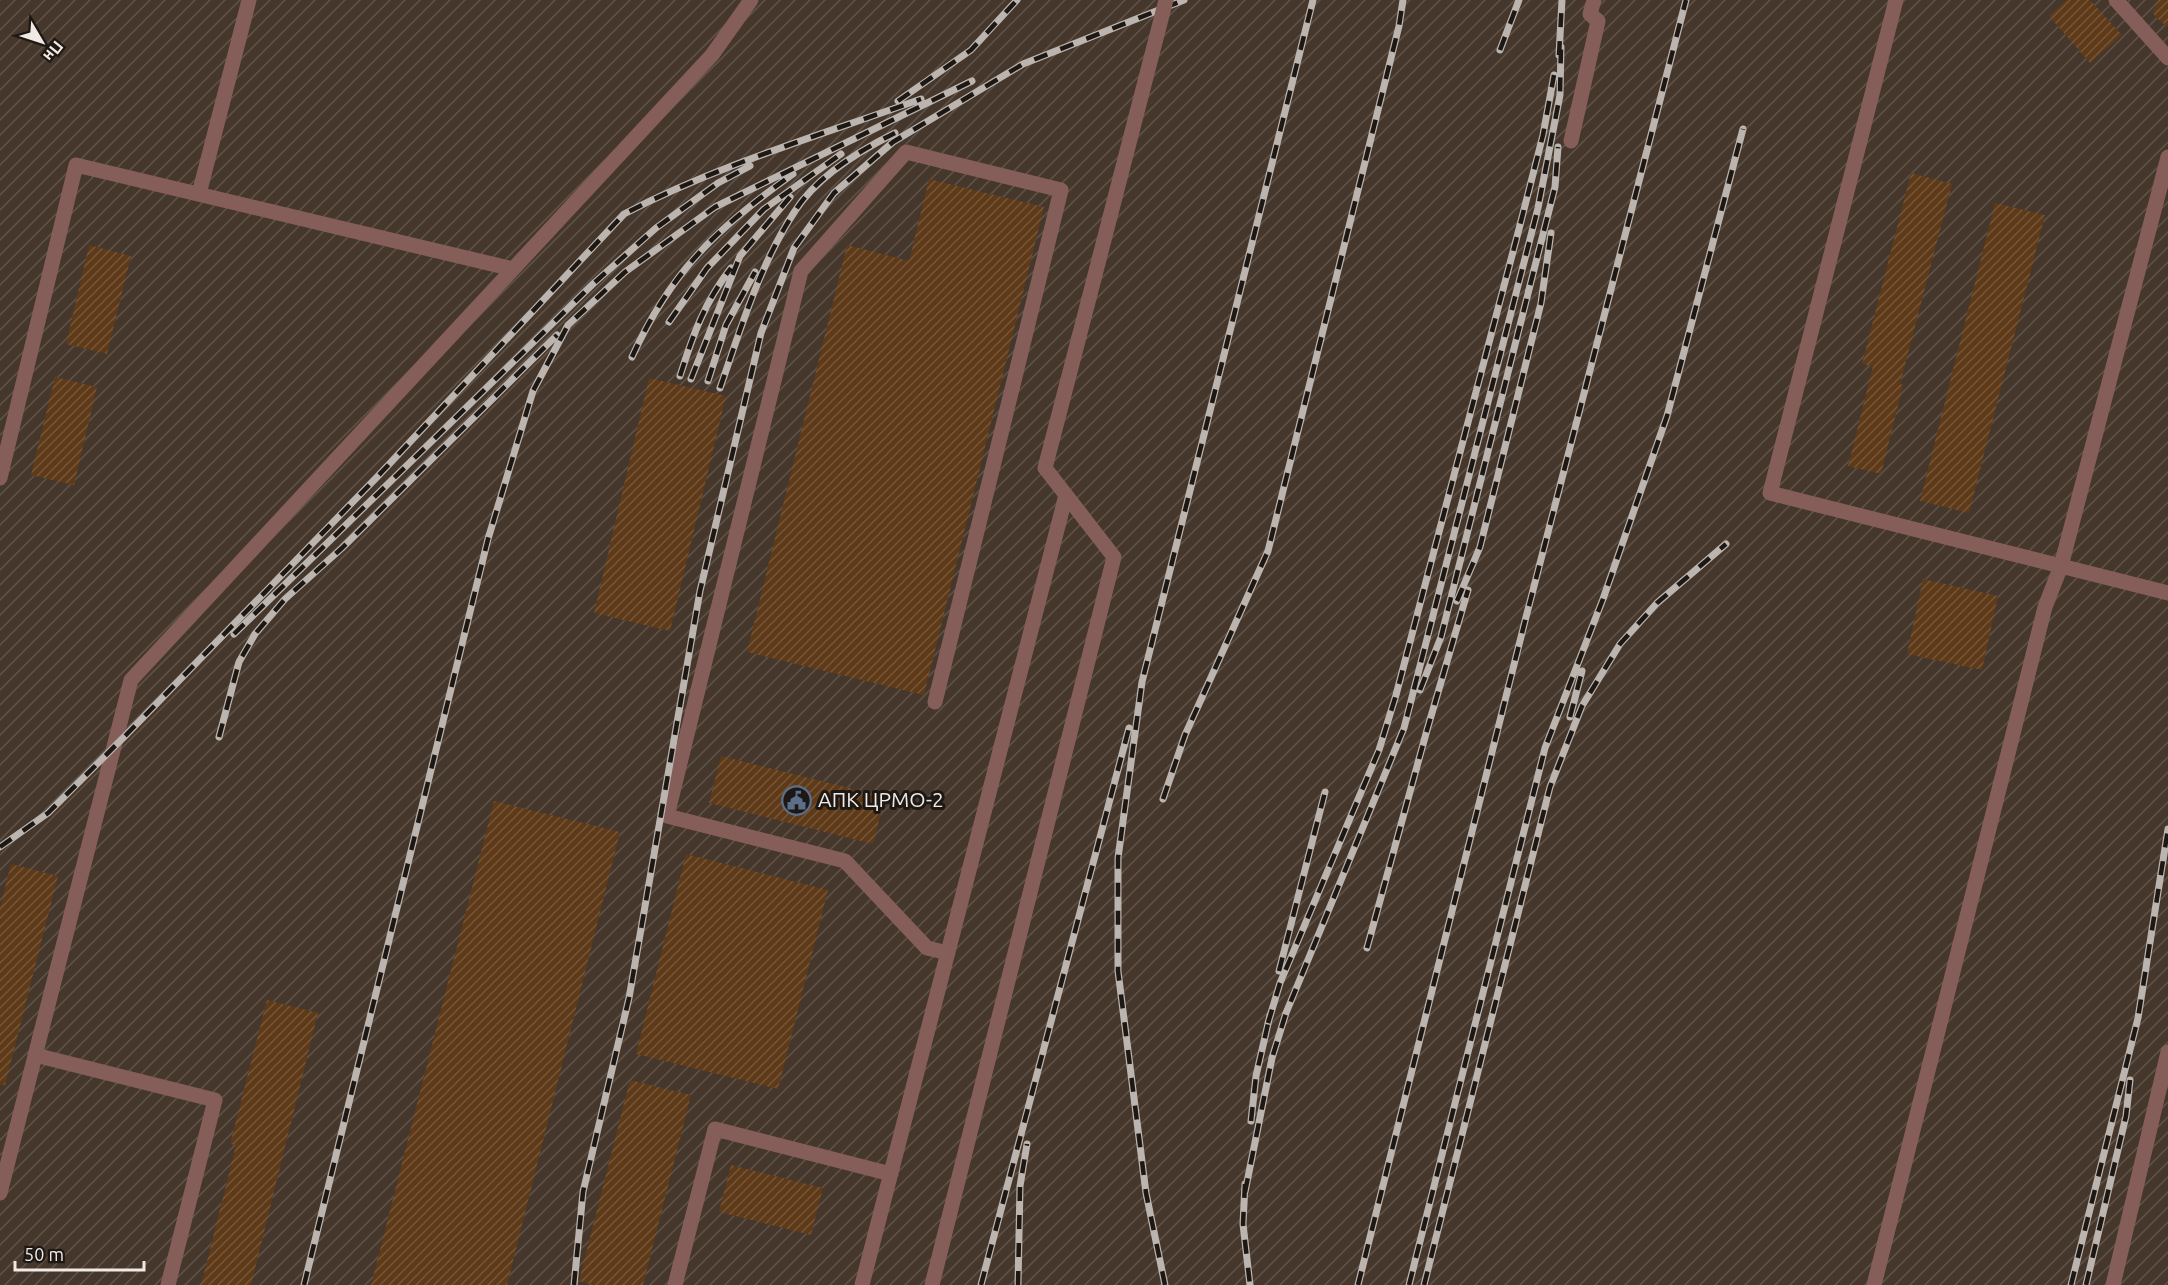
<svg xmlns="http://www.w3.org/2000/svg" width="2168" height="1285" viewBox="0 0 2168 1285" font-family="Ubuntu,sans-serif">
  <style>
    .industrial { fill: url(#industrial-furrows) }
    .building { fill: url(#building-hatch) }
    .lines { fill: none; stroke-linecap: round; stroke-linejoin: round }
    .minor { stroke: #855e5a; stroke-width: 15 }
    .rail-casing { stroke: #bcb4ae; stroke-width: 7 }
    .rail { stroke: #1d1814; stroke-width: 4.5; stroke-dasharray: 14; stroke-linecap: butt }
    .minor-bridge { stroke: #855e5a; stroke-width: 15 }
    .labels { text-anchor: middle; stroke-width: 6; stroke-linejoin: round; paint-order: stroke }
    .poi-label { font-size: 21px; fill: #f0e9e4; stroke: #1d1814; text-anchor: start }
  </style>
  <defs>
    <pattern id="industrial-furrows" width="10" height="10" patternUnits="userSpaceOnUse" patternTransform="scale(1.5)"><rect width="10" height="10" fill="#45372b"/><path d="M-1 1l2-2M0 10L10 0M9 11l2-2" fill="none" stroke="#60544a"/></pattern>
    <pattern id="building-hatch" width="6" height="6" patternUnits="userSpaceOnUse" patternTransform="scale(1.5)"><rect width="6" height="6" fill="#5e3a18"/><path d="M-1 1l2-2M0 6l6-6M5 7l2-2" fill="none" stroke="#755639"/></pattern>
  </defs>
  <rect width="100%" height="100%" fill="#392f27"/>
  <!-- industrial -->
  <path class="industrial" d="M0,0H2168V1285H0Z"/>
  <!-- building -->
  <path class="building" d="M2067,0H2090L2122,35L2090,63L2049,16Z
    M2158,0H2168V27L2155,17L2153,12Z
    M1911,173L1952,184L1900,384L1903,385L1881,474L1848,466L1873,366L1862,364Z
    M929,179L1044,207L924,695L747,652L847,245L909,261Z
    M1995,203L2045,215L1969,513L1920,501Z
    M89,245L131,256L107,354L66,344Z
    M55,377L97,387L74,485L31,475Z
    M649,378L726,396L670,631L594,613Z
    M1923,579L1998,596L1982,670L1907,654Z
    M721,756L885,797L873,844L709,803Z
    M494,801L620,832L507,1285H371Z
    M686,854L828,890L778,1089L636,1054Z
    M11,864L58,876L5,1085H0V907Z
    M267,1000L318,1013L251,1285H201L236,1145L230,1144Z
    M630,1080L691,1095L643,1285H594L579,1281Z
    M731,1165L823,1188L811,1235L719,1212Z"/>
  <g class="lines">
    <!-- minor -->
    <path class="minor" d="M1896,0L1770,493L2168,593
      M2116,0L2168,58
      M1571,141L1598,21L1590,14L1594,0
      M199,194L249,0
      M0,478L76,165L513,269
      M935,702L1061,190L906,152L801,271L667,816L845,861L927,948L948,953
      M35,1055L215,1100L168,1285
      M0,1193L131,680L712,55L751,0
      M675,1285L715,1129L891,1174
      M862,1285L1066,495
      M932,1285L1114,557L1045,468L1079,337
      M1874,1285L2045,607L2061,566L2168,157
      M2113,1285L2168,1052"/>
    <defs>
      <path id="rail" d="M1500,50L1519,0
        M1559,55L1562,0
        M898,101L971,50L1017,0
        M669,322L707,268L764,209L841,154
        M632,357C671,271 717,228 793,174
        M680,376C693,335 704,303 731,268
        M691,379L740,256L790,197
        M708,381L726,325L755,272
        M720,388C741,328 760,264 795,211C817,176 859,151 895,133
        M1457,601L1480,547L1541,303L1551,233
        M234,634L594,283L656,228L718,183L750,166
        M1420,690L1441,637L1555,187L1558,147
        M1570,717L1582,671
        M219,737L239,662L255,634L285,599L342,548L557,335
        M1163,799L1185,735L1268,551L1399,26L1403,0
        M0,847L48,813L126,735L378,476L624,214C718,165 821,135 921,99
        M1367,948L1427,730L1468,590
        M1279,971L1325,792
        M1268,1023L1280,983L1379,750L1396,695L1519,229L1543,135L1554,75
        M1251,1121L1256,1076L1270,1015
        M1245,1184L1243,1224L1250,1285
        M1245,1192L1272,1058L1286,1013L1404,728L1538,208L1560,95L1561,47
        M304,1285L488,539L533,391L568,325L625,272L715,207L972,81
        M574,1285L583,1192L629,998L700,591L761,333L794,248L834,193L893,142L1023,64L1184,0
        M981,1285L1129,728
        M1018,1285L1020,1186L1027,1144
        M1165,1285L1146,1193L1118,971V858L1142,682L1313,0
        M1358,1285L1525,621L1686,0
        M1409,1285L1545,748L1603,599L1667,416L1743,129
        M1424,1285L1550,787L1582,706L1620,644L1657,603L1726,544
        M2071,1285L2138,1018L2168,829
        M2086,1285L2126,1116L2130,1080"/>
    </defs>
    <!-- rail casing -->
    <use href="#rail" class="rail-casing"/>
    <!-- rail -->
    <use href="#rail" class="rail"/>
    <!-- minor-bridge -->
    <path class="minor-bridge" d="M1079,337L1166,0"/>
  </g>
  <!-- icons -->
  <defs>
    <symbol id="civic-ring" viewBox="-11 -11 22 22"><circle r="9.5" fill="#1d1814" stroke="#5c6f8a" stroke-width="1.5"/><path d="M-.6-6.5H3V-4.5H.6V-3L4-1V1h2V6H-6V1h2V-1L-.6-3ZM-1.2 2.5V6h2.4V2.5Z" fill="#5c6f8a"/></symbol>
  </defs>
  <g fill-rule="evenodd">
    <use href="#civic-ring" x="780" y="784" width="33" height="33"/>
  </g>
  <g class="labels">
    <!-- poi labels -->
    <g class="poi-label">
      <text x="818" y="807">АПК ЦРМО-2</text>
    </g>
  </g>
  <!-- north arrow -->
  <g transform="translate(42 42) rotate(129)" stroke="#1d1814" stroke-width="4.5" paint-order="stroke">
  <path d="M0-4.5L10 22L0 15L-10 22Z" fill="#f0e9e4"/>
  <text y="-9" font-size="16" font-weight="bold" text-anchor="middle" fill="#f0e9e4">Пн</text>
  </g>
  <!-- scale -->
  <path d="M15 1261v9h129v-9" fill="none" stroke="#f0e9e4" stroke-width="3"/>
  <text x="24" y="1261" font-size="18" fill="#f0e9e4" stroke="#1d1814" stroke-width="4.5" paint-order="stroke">50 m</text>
</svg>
